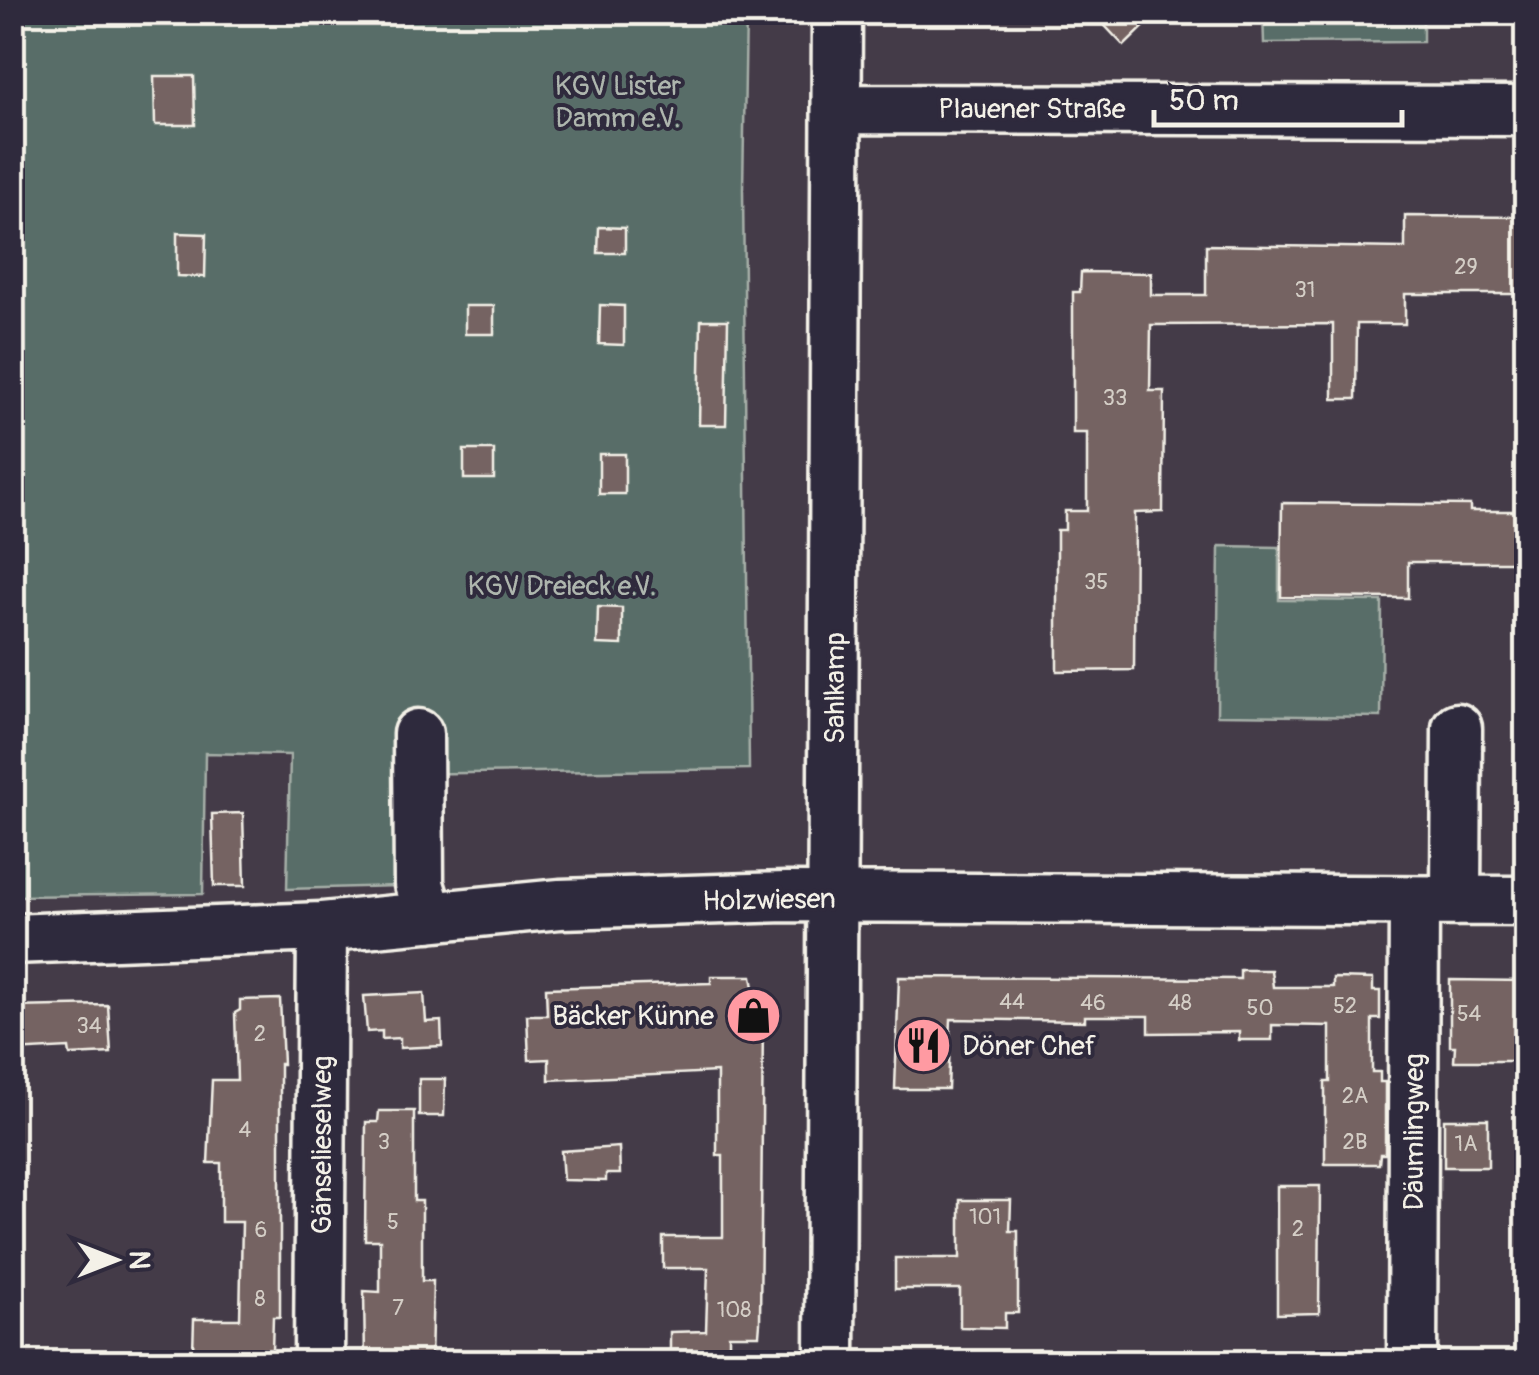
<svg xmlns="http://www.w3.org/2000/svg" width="1539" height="1375" viewBox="0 0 1539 1375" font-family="Pangolin,sans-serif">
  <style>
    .green { fill: #586d67; stroke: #a6afa8; stroke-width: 2.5 }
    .building { fill: #756362; stroke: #f4f1e8; stroke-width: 2.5 }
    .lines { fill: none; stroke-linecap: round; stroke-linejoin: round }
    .minor-casing { stroke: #f4f1e8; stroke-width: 55 }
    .minor { stroke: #2f2a3d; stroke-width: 48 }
    .labels { text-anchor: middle; stroke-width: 8; stroke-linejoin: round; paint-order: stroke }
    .number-label { font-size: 22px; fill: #d4cec6 }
    .park-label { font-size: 28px; fill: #aeb6ae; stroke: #2f2a3d }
    .street-label { font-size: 28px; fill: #f4f1e8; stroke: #2f2a3d }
    .poi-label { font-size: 28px; fill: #f4f1e8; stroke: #2f2a3d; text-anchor: end }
  </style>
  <rect width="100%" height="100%" fill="#443b48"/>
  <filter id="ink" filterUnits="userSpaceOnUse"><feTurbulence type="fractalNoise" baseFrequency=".01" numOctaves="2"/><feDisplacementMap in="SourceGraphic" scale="20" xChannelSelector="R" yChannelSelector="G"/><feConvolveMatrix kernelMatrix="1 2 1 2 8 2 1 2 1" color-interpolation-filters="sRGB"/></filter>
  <g filter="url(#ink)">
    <!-- green -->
    <path class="green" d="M12,13H746L743,190L749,769L398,774L397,886L287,889L290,755L205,753L203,894L13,896Z
      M1263,13H1423V42L1264,43Z
      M1219,546L1279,547V600L1382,601L1381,717L1217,715Z"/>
    <!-- building -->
    <path class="building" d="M1092,12H1159L1124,46Z
      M154,76H194L195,125H155Z
      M1405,216L1526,217V294H1405V324H1357L1356,399H1333V324L1151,325L1150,391H1164L1163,512L1135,513L1134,670L1057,671V530H1065V511H1087V433H1073V292H1080L1081,272L1151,273V295H1206V245L1405,248Z
      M599,227L625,228V253H598Z
      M177,233L206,234L205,277L177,276Z
      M600,305L624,306V345L599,344Z
      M465,306H494V334H465Z
      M701,320H728L726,425H699Z
      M464,450H494V479H464Z
      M599,454H625V494H599Z
      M1282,503L1470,505V511H1526V562H1408V598L1281,597Z
      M598,607L622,608V645L597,644Z
      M243,813L245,886H214L212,814Z
      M1240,970H1271L1273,987H1333V978L1373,979V991H1380V1019H1372V1072H1380V1082H1385V1154H1380L1379,1164H1325V1082H1330V1026L1272,1025V1040H1239V1032L1149,1033V1016H1085V1021L951,1019L948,1089H895L899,977L1240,979Z
      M711,976H752L760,1022H763L760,1323L759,1335H729V1362H670V1332L706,1331L708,1268H663V1237H723V1155H717V1072L549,1080V1059L529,1060L527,1015H547L546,988L711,983Z
      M1450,980L1526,981V1061H1454L1455,1046H1450Z
      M424,993L426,1022L441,1021L442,1046L400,1048V1038L382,1039V1031L367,1032L364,996Z
      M280,999L283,1064H280V1317H273L272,1351H261V1362H219V1351H193L194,1319H240L242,1222H221V1163H208L212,1080H237L235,1013L240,1010V1000Z
      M108,1005L111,1053L70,1055L69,1048L12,1051V1007Z
      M419,1079H445L444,1116H419Z
      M379,1111H414V1201H422V1281H433L431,1362H365L364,1291L380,1292V1240H365L366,1122H378Z
      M1444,1119H1488V1167H1444Z
      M619,1147L620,1174H606V1181L563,1180L561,1151Z
      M1277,1186H1320L1319,1313L1277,1314Z
      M960,1200H1011L1010,1231H1018V1313H1005V1328L960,1327V1289H895V1258H960Z"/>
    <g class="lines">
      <defs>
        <path id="minor" d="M837,109L1526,111
          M418,734L419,884L429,917
          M1456,901L1457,728
          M12,939L322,927L560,904L787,897L1526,901
          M319,1362L322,927
          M830,1362L837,12
          M1412,1362L1414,901"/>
      </defs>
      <!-- minor casing -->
      <use href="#minor" class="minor-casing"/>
      <!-- minor -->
      <use href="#minor" class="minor"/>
    </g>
  </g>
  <!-- icons -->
  <defs>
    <symbol id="shop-disc" viewBox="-11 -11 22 22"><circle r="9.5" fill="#ff9aa2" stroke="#2f2a3d"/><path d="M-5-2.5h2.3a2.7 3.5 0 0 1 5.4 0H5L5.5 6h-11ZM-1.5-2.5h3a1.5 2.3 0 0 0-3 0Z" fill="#111"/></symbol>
    <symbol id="restaurant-disc" viewBox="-11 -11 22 22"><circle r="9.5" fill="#ff9aa2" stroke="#2f2a3d"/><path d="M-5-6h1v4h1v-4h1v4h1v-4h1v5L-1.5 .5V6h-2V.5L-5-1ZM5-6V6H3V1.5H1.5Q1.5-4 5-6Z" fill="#111"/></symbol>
  </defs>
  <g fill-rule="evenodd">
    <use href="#shop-disc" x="722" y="984" width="63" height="63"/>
    <use href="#restaurant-disc" x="892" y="1014" width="63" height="63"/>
  </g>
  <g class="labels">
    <!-- number labels -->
    <g class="number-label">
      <text x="1466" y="274">29</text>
      <text x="1305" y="297">31</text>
      <text x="1115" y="405">33</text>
      <text x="1096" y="589">35</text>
      <text x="1012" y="1009">44</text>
      <text x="1093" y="1010">46</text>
      <text x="1180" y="1010">48</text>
      <text x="1345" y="1013">52</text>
      <text x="1260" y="1015">50</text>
      <text x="1469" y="1021">54</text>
      <text x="89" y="1033">34</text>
      <text x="260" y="1041">2</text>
      <text x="1355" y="1103">2A</text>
      <text x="245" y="1137">4</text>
      <text x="384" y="1149">3</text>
      <text x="1355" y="1149">2B</text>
      <text x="1466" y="1151">1A</text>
      <text x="985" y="1224">101</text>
      <text x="393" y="1229">5</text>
      <text x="1298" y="1236">2</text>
      <text x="261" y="1237">6</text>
      <text x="260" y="1306">8</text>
      <text x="398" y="1315">7</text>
      <text x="734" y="1317">108</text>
    </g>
    <!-- park labels -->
    <g class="park-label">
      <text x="618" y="95">KGV Lister<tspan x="618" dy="32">Damm e.V.</tspan></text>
      <text x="562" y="595">KGV Dreieck e.V.</text>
    </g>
    <!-- street labels -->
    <g class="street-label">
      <text x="1032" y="118">Plauener Straße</text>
      <text transform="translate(834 688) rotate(-90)" y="10">Sahlkamp</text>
      <text transform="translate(769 899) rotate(-1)" y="10">Holzwiesen</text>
      <text transform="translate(1413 1132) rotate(-90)" y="10">Däumlingweg</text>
      <text transform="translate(321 1145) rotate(-90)" y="10">Gänselieselweg</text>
    </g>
    <!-- poi labels -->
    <g class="poi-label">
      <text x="714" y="1025">Bäcker Künne</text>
      <text x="962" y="1055" text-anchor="start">Döner Chef</text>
    </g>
  </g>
  <!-- margin -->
  <rect width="1539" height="1375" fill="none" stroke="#2f2a3d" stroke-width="50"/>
  <rect x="25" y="25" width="1489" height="1325" fill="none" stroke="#f4f1e8" stroke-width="4" filter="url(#ink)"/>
  <!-- north arrow -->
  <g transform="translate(115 1260) rotate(90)" stroke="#2f2a3d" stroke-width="8" paint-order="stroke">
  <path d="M0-8L18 38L0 25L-18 38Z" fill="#f4f1e8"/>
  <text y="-15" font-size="28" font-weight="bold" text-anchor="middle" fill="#f4f1e8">N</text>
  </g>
  <!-- scale -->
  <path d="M1154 110v15h248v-15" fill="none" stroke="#f4f1e8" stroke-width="5"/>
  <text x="1169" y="110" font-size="30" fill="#f4f1e8" stroke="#2f2a3d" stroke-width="8" paint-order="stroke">50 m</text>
</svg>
